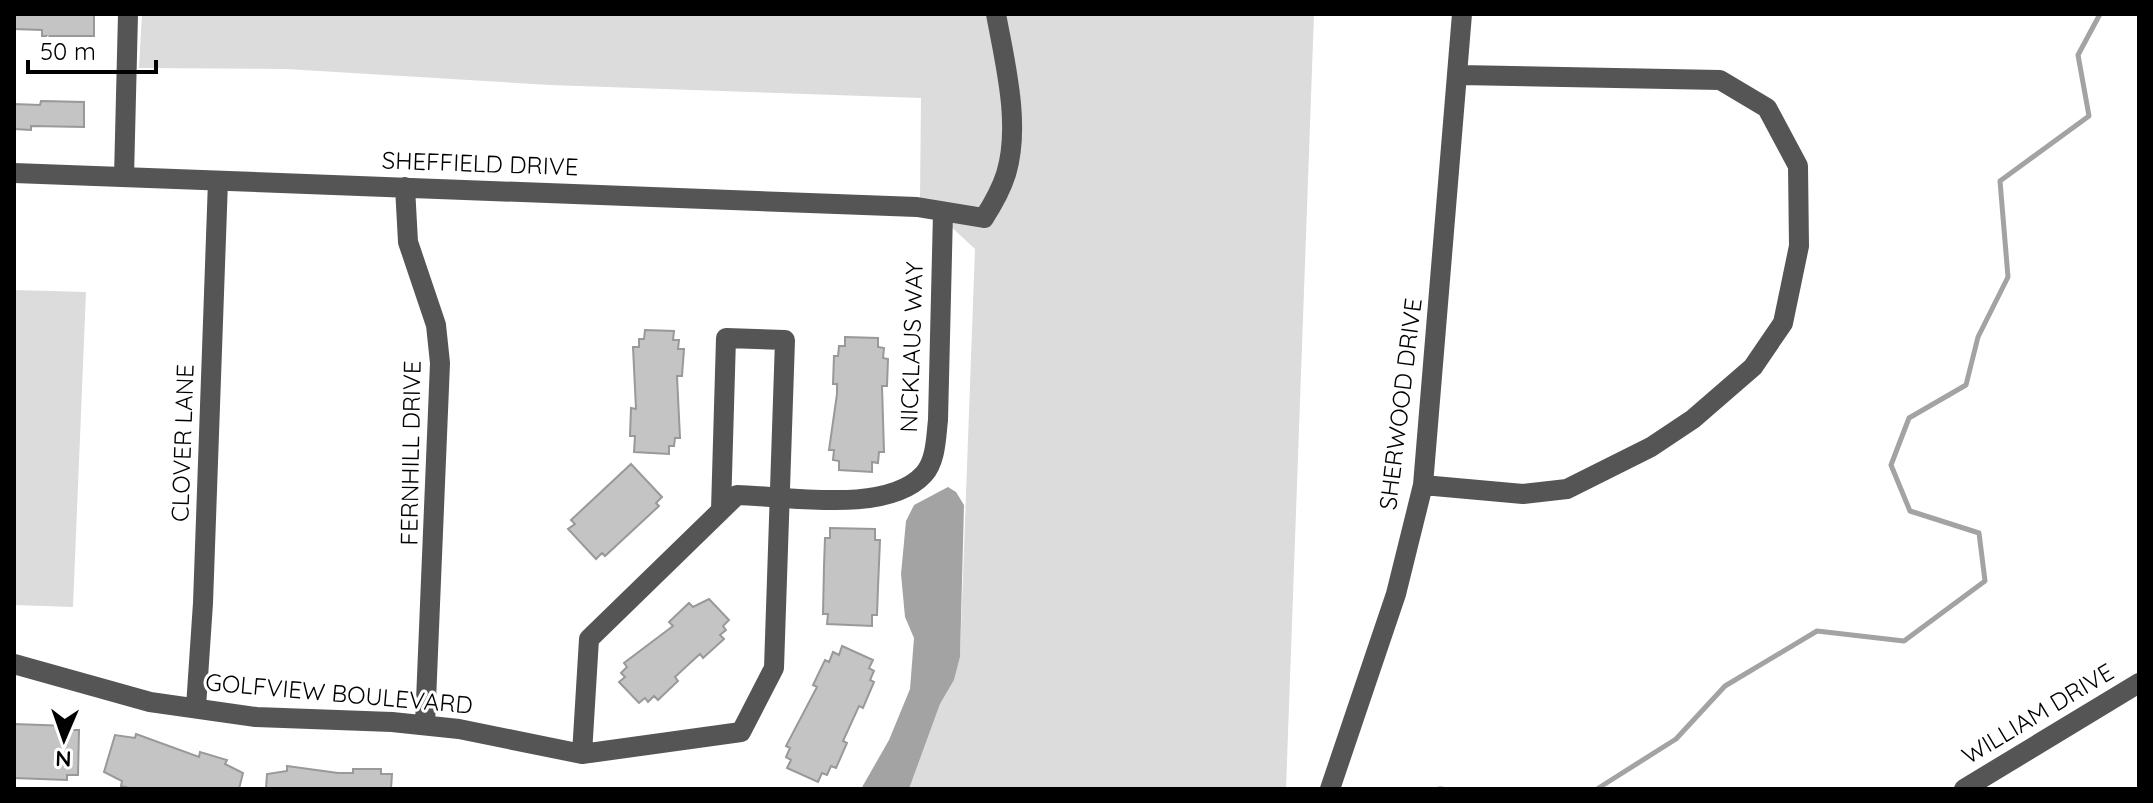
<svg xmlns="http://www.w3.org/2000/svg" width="2153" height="803" viewBox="0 0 2153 803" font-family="Quicksand,sans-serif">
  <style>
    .green { fill: #dcdcdc }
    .water { fill: #a3a3a3 }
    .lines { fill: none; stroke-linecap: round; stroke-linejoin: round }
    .stream { stroke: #a3a3a3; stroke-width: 5 }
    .building { fill: #c4c4c4; stroke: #999; stroke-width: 2 }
    .minor { stroke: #555; stroke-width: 20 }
    .labels { text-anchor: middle; stroke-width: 6; stroke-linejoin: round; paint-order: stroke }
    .street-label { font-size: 24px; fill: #000; stroke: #fff }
  </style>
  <rect width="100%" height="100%" fill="#fff"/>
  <!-- green -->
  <path class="green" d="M142,14H1314L1286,789H909L940,704L954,680L960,657L975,249L920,198L921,98L550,85L286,69L139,68Z
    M14,290L86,292L73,607L14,605Z"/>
  <!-- water -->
  <path class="water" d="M948,487L956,492L964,505L960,657L954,680L940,704L909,789H861L889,740L910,689L914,638L905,617L901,574L906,521L914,505Z"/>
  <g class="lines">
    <!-- stream -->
    <path class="stream" d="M1439,789H1442
      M1597,789L1676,739L1725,686L1817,631L1904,641L1985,581L1979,533L1910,511L1891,465L1909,418L1966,385L1978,337L2008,277L2000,181L2089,116L2078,55L2100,14"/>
  </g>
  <!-- building -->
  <path class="building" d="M14,14H94V36H42V30L14,29Z
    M41,101L84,102V127L31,126V130L14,129V104L40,105Z
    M645,330L674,331L673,340H679L678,349H684L682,376H677L680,438H675L674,446H669V454L634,452L635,436H630L631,408L636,409L633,347H639V339H644Z
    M845,337L878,338V347L884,348L883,358L888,359L887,386H882L884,452H879L878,463L872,462V472L839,470V461L833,460L834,450H829L837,394V384H833L834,356H838L839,346H845Z
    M631,464L662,497L656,503L659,506L605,556L602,553L596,559L568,529L575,524L571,520Z
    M830,528L875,529V540H880L878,587L877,615H872V626L827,624L828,614H823L824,566L825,538H830Z
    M709,599L729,620L723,626L726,630L720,635L724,639L703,658L700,654L690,663L675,677L678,681L658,700L654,696L648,702L645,698L639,703L619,682L625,677L621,673L627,667L624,663L673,626L669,622L689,603L693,607Z
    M842,646L873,660L869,668L874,671L870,680L874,682L863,708L859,706L843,741L847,743L836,768L831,766L827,775L822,773L818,782L787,768L791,760L786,757L790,748L786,746L817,687L813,685L825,660L829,662L833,652L839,655Z
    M14,724L69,726V730H79L78,775H67V780L14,778Z
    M136,734L199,757L200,752L227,760L225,764L243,773L239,789H133L121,786L122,781L104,772L115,735L135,738Z
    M287,766L338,773H353V769H381V774H392L391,789H266L267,774L287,771Z"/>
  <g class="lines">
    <!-- minor -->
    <path class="minor" d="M14,173L917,207L984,218C993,204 1001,190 1006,174C1021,125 1005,63 996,14
      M124,177L128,14
      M405,187L408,242L436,325L440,363L425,725
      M1423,485L1523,494L1567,489L1651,447L1693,419L1753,367L1783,323L1799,246L1798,166L1767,108L1720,80L1460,75
      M14,664L150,702L256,717L392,722L459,729L582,754L741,732L774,668L785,340L726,338L721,510
      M196,707L203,603L218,181
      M582,754L589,639L737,495C787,496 887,515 924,474C936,461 936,437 938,420L943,213
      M1330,789L1396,594L1423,485L1462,14
      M1964,789L2139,683"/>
  </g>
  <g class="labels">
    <!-- street labels -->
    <g class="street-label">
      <text transform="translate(480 164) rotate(2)" y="8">SHEFFIELD DRIVE</text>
      <text transform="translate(912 347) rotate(-88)" y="8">NICKLAUS WAY</text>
      <text transform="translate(1401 404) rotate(-83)" y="8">SHERWOOD DRIVE</text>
      <text transform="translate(183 443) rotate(-88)" y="8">CLOVER LANE</text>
      <text transform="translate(411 453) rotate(-89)" y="8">FERNHILL DRIVE</text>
      <text transform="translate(339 694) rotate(5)" y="8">GOLFVIEW BOULEVARD</text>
      <text transform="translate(2038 714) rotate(-31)" y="8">WILLIAM DRIVE</text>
    </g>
  </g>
  <!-- border -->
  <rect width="2153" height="803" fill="none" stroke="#000000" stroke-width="32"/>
  <!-- north arrow -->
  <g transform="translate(64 739) rotate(182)" stroke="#ffffff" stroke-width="6" paint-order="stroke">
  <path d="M0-6L14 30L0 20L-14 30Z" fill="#000000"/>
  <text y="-12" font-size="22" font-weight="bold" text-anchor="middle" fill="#000000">N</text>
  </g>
  <!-- scale -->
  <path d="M28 60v12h128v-12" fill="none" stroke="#000000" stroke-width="4"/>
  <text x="40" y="60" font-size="24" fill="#000000" stroke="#ffffff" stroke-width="6" paint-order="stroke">50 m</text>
</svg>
